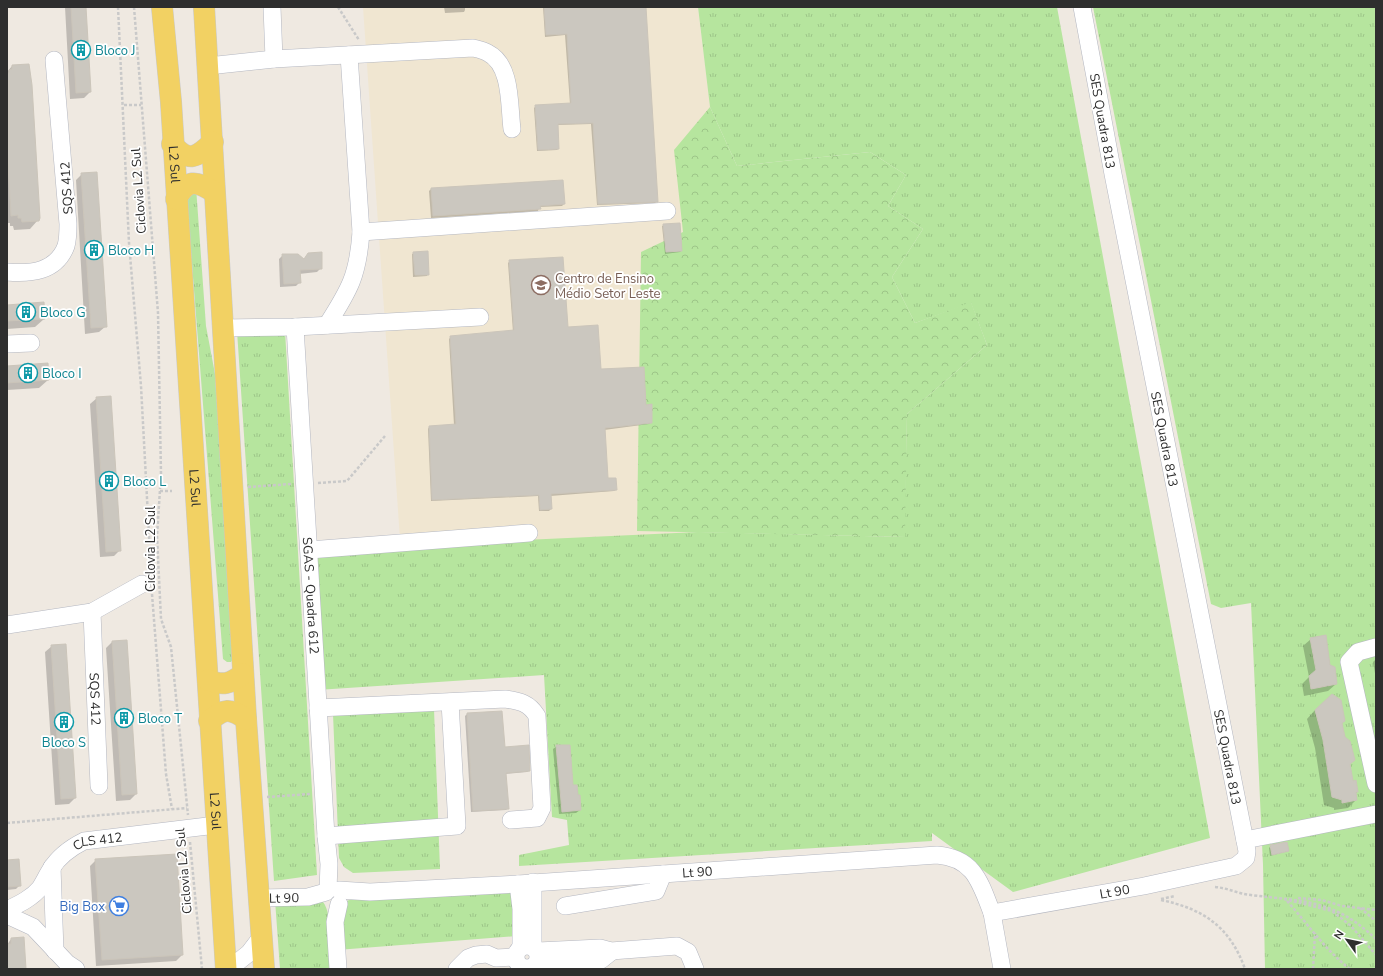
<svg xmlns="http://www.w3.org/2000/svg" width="1383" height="976" viewBox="0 0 1383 976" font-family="'Nunito Sans',sans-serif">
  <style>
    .education { fill: #f0e6d1 }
    .grass { fill: url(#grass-tufts) }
    .forest { fill: url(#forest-crowns) }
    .shadow { fill: #0003 }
    .building { fill: #cbc7bf; stroke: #cbc5ba }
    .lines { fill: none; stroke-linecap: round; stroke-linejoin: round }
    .minor-casing { stroke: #b4b7c1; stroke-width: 18 }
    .major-casing { stroke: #c9c9c9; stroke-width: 22 }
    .path { stroke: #c9c9c9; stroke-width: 2.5; stroke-dasharray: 3 2; stroke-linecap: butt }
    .minor { stroke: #fff; stroke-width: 17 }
    .major { stroke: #f2d163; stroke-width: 21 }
    .labels { text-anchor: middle; stroke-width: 3.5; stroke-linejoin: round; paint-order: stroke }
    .culture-label { font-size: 13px; fill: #0d838f; stroke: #fff; text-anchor: start }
    .street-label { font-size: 13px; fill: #2e2e2e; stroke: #fff }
    .education-label { font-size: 13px; fill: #785e54; stroke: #fff; text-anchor: start }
    .shop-label { font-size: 13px; fill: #366cbe; stroke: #fff; text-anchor: end }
  </style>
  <defs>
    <pattern id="grass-tufts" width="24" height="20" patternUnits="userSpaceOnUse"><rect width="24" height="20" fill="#b6e59e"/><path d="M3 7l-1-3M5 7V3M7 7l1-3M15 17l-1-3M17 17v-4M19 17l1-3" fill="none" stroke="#9dc588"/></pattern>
    <pattern id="forest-crowns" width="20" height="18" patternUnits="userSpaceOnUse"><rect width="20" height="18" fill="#b6e59e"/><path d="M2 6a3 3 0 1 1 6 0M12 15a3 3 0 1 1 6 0" fill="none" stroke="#9dc588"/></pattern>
  </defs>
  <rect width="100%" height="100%" fill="#efe9e1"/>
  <!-- education -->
  <path class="education" d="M363,7H698L731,280L669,291L693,552L402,568Z"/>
  <!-- grass -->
  <path class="grass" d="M698,7H1057L1210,838L1013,892L932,833V841L519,866V855L569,845L567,820L552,817L544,675L317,690L309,550L698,532L904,537L907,414L987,345L971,303L915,323L892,277L923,229L888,206L906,175L870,152L737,166L710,107Z
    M1093,7H1376V969H1265L1263,865L1251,603L1221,608L1211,604Z
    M196,187L206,326L215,374L234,657L231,662H227L223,659L186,188Z
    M237,331H285L317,875L274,881Z
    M434,709L440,869L353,873L344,867L339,858L333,714Z
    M518,884L517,936L337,950L339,904L370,892Z
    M275,900L323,902C333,914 330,953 331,969H280Z"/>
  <!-- forest -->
  <path class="forest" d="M710,107L737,166L870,152L906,175L888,206L923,229L892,277L915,323L971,302L987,345L907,414L905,537L637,531L641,252L683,232L674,150Z"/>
  <!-- shadow -->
  <path class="shadow" d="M65,7H85L90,92L84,98L70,99Z
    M444,7H465V10L464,12L445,13Z
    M543,7H644L657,201L655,203L597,205L591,124L557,125L558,149L557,150L537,151L534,108L536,106L570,104L565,35L545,37Z
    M29,65L33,116L38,220L30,229L14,230L13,226H10V223H7V72L12,66Z
    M82,174L106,326L99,332L85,334L76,180Z
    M562,181L564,204L562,206L539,207L538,211L431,218L429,191L431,189Z
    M664,225L681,251L680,252L665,254L662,226Z
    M414,253L428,274L427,276L413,277L412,254Z
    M309,254L321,268L317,272L299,274L300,282L296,286L280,287L279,259L283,255L303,260Z
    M510,261L567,328L600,370L645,406L651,422L649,424L604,430L607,480L616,490L614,491L550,496L551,509L549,511H539L538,496L431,501L428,429L429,427L454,425L449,339L451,337L513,332L508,263Z
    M7,306L44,319L35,327L7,329Z
    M7,367L48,380L39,388L7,390Z
    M97,398L120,550L114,556L100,557L90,404Z
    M1311,639L1330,665L1336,684L1328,691L1304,696L1302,684L1309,677L1303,646Z
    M126,641L136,794L130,800L116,801L106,648L112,642Z
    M52,646L75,798L69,804L55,805L45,652Z
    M1376,659V679L1373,662Z
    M1315,710L1341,723L1352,782L1357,792L1355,794L1356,800L1348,808L1334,810V808L1324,805L1315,748L1307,719Z
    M501,712L504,748L529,771L527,772L505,774L508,808L506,810L471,812L465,716L467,714Z
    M557,746L580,810L576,813L559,814L553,749Z
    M1271,846L1288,851L1270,856L1269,848Z
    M96,860L182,955L176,961L96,966L90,866Z
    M7,861L20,885L16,889L7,890Z
    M11,939L25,969H7V945Z"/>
  <!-- building -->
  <path class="building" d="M71,7H86L91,92L76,93Z
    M544,7H646L658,202L598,204L593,123L558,124L559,149L538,150L535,105L571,103L567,34L546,35Z
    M29,64L32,85L40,218L39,221L22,222L21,218H18V215L11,216L7,146V73H9V70L12,69V65Z
    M97,172L107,327L91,328L81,173Z
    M563,180L565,204L540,206L541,209L433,216L431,188Z
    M680,223L682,251L666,252L663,224Z
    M428,251L429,275H415L413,252Z
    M322,252V269L300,270L301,283L284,284L282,254H298L304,259L308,253Z
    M563,257L568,327L598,325L601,369L644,367L646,405L652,404V423L605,428L608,478H616L617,490L551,494L552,509L540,510L539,495L432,500L429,426L456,424L450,336L514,330L509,260Z
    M44,302L45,319L7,321V305Z
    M48,363L49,380L7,383V366Z
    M111,396L121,551L106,552L96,397Z
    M1326,635L1330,665L1335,667L1337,684L1311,689L1309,676L1316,670L1310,638Z
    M127,640L137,794L122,795L112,641Z
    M66,644L76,798L61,799L51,645Z
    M1332,694L1341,700L1345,721L1342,723L1345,737L1350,741L1355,760L1350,764L1353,781L1356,780L1358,792H1356L1357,800L1342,803V800L1332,797L1323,740L1315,710Z
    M502,711L505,747L529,745L530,771L506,773L509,809L473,811L467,713Z
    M556,745H570L573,785H577L578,795H580L581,810L562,812Z
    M1287,842L1289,851L1272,855L1270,845Z
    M177,854L183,955L102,960L95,859Z
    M19,859L21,886L7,887V860Z
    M24,937L26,969H7V944H11V938Z"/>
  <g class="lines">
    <defs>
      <g id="minor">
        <path d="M272,7L274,59"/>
        <path d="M208,66L274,59L473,48C477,49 483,50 488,53C512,65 509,106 512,129"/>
        <path d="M361,232L667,211"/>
        <path d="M7,272C31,274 56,272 66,246C68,239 68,230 68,224L54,60"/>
        <path d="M327,325C350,289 358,275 361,232L349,55"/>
        <path id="s1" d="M295,327L326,836L329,864L328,890"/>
        <path d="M223,328L295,327L480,317"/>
        <path d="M7,344L31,343"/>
        <path d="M309,550L529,533"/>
        <path id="s2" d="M92,612L99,786"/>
        <path d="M7,625L92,612L142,584"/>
        <path d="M1376,647L1358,652L1349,662L1376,784"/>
        <path d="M318,708L505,699C520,701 529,703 537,716L542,808L537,818L511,820"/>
        <path d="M326,836L457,826L450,702"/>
        <path d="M1245,840L1376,814"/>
        <path d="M52,867L55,951"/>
        <path d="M518,884L521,909V947"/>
        <path id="s3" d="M339,890L370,892L518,884L937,855C974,858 980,882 992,913L1144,886L1236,866L1246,858L1247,851L1113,174L1082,7"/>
        <path id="s4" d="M260,898L308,897L326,892"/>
        <path d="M565,906L656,891L663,874"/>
        <path id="s5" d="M7,910C19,904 32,898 40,888C44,882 47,875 51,869C59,856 70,848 84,841L216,825"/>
        <path d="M992,913L1002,969"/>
        <path d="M7,915L33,927L67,963L76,969"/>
        <circle cx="527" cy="957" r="11"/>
        <path d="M533,946V882"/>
        <path d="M538,951L600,948L611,951L677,946L688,952L695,969"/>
        <path d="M538,962L557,963L601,960L611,952"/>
        <path d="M229,969L249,953L262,936"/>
        <path d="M338,969L335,922L339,904"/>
        <path d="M457,969L468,958L476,955L487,954L496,958L515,957"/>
      </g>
      <g id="major">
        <path id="s6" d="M162,7L171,102L226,969"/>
        <path d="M204,7L246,719L264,969"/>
        <path d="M172,144C189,163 196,158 213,142"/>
        <path d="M176,199C188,179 195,180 214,192"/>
        <path d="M208,680C223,686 230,684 243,674"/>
        <path d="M209,721C225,708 229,708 246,719"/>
      </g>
    </defs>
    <!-- minor casing -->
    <use href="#minor" class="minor-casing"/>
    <!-- major casing -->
    <use href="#major" class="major-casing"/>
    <!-- path -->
    <path class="path" d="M118,7L129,243L141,386L151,573
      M134,7L158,313L161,474L157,536L161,619L171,647L188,815
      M338,7L359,40
      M124,105H141
      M318,483L347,481L385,436
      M248,487L291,484
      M160,491H172
      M149,570L159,569
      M152,594L166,774L172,809
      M267,797L310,794
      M7,823L187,808
      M190,842L202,969
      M1215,887C1228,888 1239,894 1251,895C1306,902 1333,899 1376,939
      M1298,898L1322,900L1342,906L1376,910
      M1161,899L1175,896
      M1284,899L1332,911L1351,926L1376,955
      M1161,900C1204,909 1230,927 1245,969
      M1287,901C1308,924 1325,950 1350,969
      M1360,908L1376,921
      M1313,969L1315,933"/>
    <!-- minor -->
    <use href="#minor" class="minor"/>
    <!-- major -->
    <use href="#major" class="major"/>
  </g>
  <!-- icons -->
  <defs>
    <symbol id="building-ring" viewBox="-11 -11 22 22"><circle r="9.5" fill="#fff" stroke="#0f9aa8" stroke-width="1.5"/><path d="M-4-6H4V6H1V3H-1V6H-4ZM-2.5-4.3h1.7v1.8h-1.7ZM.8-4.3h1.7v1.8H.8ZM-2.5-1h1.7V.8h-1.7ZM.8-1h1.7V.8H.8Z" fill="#0f9aa8"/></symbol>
    <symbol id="university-ring" viewBox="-11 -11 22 22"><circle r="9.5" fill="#fff" stroke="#8d6e63" stroke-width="1.5"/><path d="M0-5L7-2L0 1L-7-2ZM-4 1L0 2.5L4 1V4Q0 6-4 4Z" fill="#8d6e63"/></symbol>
    <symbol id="supermarket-ring" viewBox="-11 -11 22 22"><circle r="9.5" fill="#fff" stroke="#3f7fe0" stroke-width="1.5"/><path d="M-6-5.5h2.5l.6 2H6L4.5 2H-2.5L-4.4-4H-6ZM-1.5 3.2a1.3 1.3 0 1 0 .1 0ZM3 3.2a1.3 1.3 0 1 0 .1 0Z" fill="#3f7fe0"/></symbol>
  </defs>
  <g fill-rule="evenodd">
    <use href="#building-ring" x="70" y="39" width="22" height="22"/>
    <use href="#building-ring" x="83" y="239" width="22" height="22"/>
    <use href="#university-ring" x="530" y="274" width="22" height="22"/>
    <use href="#building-ring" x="15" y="301" width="22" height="22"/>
    <use href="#building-ring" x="17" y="362" width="22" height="22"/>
    <use href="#building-ring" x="98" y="470" width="22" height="22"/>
    <use href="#building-ring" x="113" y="707" width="22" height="22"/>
    <use href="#building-ring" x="53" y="711" width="22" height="22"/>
    <use href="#supermarket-ring" x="108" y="895" width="22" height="22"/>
  </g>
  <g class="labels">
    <!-- culture labels -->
    <g class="culture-label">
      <text x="95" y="55">Bloco J</text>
      <text x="108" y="255">Bloco H</text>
      <text x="40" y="317">Bloco G</text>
      <text x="42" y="378">Bloco I</text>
      <text x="123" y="486">Bloco L</text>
      <text x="138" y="723">Bloco T</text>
      <text x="64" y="747" text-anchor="middle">Bloco S</text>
    </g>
    <!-- street labels -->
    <g class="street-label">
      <text transform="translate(1103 121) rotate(80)" y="5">SES Quadra 813</text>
      <text dy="5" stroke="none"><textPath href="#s6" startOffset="158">L2 Sul</textPath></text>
      <text transform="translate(66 188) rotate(-94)" y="5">SQS 412</text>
      <text transform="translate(138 191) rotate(-94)" y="5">Ciclovia L2 Sul</text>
      <text transform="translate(1165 439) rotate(79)" y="5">SES Quadra 813</text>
      <text dy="5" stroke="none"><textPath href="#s6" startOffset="482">L2 Sul</textPath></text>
      <text transform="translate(150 549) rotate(-90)" y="5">Ciclovia L2 Sul</text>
      <text dy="5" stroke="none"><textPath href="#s1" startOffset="269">SGAS - Quadra 612</textPath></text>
      <text dy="5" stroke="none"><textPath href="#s2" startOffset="87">SQS 412</textPath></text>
      <text transform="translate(1228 757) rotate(79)" y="5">SES Quadra 813</text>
      <text dy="5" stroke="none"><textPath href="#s6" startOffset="806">L2 Sul</textPath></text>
      <text dy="5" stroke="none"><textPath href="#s5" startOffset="119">CLS 412</textPath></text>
      <text transform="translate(183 871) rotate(-95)" y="5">Ciclovia L2 Sul</text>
      <text dy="5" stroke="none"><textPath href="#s3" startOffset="359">Lt 90</textPath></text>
      <text dy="5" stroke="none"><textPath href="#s3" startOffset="810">Lt 90</textPath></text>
      <text dy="5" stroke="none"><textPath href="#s4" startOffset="24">Lt 90</textPath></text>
    </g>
    <!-- education labels -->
    <g class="education-label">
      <text x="555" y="283">Centro de Ensino<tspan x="555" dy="15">Médio Setor Leste</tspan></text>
    </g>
    <!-- shop labels -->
    <g class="shop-label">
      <text x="105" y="911">Big Box</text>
    </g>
  </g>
  <!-- border -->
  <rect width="1383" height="976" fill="none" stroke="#2e2e2e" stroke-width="16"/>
  <!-- north arrow -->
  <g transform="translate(1347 940) rotate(303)" stroke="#ffffff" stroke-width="3" paint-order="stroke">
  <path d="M0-3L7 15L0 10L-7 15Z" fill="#2e2e2e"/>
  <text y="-6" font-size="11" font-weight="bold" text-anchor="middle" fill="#2e2e2e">N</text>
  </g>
</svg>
